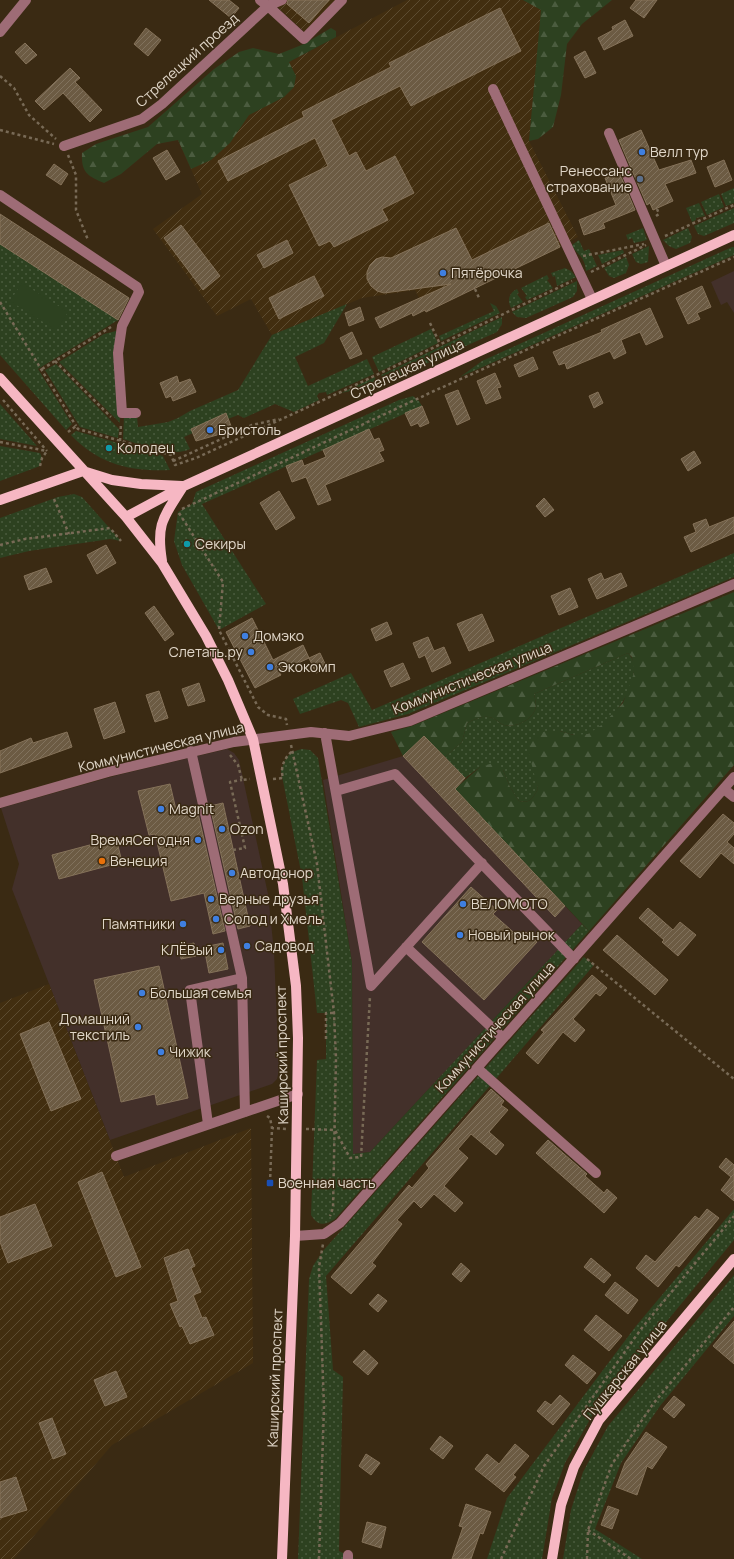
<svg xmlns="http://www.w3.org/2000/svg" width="734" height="1559" viewBox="0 0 734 1559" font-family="Manrope,sans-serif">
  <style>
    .commercial { fill: #43302a }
    .industrial { fill: url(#industrial-furrows) }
    .grass { fill: url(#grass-dots) }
    .forest { fill: url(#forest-firs) }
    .park { fill: #2d4120 }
    .building { fill: url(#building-hatch); stroke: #857259 }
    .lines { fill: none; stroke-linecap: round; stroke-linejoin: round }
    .path { stroke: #786a56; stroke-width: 2.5; stroke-dasharray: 3 3; stroke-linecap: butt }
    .minor { stroke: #9e6c76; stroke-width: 10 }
    .major { stroke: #f6b7c3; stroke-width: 10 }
    .shop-dot { fill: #3f7fe0; stroke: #3a2a13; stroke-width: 1.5 }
    .service-dot { fill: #5c6f8a; stroke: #3a2a13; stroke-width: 1.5 }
    .culture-dot { fill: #0f9aa8; stroke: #3a2a13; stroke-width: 1.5 }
    .food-dot { fill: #e8710a; stroke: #3a2a13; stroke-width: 1.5 }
    .transit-dot { fill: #1a4fb4; stroke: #3a2a13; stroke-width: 1.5 }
    .labels { text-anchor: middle; stroke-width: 3; stroke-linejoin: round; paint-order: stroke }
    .street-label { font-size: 14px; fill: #e0d6c8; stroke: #3a2a13 }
    .poi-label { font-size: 14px; fill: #e0d6c8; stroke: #3a2a13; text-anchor: start }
  </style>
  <defs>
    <pattern id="industrial-furrows" width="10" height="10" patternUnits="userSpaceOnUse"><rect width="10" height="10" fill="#422e10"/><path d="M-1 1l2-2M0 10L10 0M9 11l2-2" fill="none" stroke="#5d4c31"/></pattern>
    <pattern id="grass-dots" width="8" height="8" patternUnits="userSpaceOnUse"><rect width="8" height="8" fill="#2d4120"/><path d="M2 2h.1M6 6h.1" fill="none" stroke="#4b5c3f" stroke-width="1.8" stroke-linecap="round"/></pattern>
    <pattern id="forest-firs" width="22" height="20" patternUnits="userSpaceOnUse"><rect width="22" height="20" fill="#2d4120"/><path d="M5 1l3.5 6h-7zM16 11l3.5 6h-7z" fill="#4b5c3f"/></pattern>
    <pattern id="building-hatch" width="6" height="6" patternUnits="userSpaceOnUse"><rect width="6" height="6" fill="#6c5b43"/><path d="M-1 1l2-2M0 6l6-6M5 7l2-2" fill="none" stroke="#81725d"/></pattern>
  </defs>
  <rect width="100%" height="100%" fill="#3a2a13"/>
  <!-- commercial -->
  <path class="commercial" d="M734,271V313L727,302L721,305L711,282Z
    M424,736L465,778L455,789L582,924L370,1152L353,1154L352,962L323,780L403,756Z
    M227,749L234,753L239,760L268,894L274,952L279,1071L277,1079L272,1084L110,1140L12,889L19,864L1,808L118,775Z"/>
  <!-- industrial -->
  <path class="industrial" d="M270,0H342L308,35Z
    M407,0H523L542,10L529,141L578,237L426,312L415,290L362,298L272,335L251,299L217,316L153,229L202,194L171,124Z
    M49,984L124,1177L251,1128L253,1363L112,1445L14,1559H0V1003Z"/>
  <!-- grass -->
  <path class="grass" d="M734,188V203L726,206L721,194Z
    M719,194L724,207L707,215L701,202Z
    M699,203L705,216L696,218V220L692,222L686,208Z
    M734,208V223L704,236L698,234L694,226Z
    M643,228L647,240L634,243L632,238L628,240L626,235Z
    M688,228L692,237L690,243L676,249L669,246L663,240Z
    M579,240L584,251L589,249L597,266L586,271C584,254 578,257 572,245Z
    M0,244L118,320L38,369L72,424L66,430L0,355Z
    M649,246L648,262L641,264L636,262L632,254Z
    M732,247H734V255L460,377L482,361Z
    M623,250L624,253L602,264L598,255Z
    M626,257L629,265L626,273L614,278L609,276L604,268Z
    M565,268L571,271L576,277L557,286L555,276L553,277L551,273Z
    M547,275L549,279L547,280L553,288L527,300L525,297L527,296L521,288Z
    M577,281V291L573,297L526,318L517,317L512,312Z
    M517,289L519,293L517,294L523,302L511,308C507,300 509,293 517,289Z
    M490,303L496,306L500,313L441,341L439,336L494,311Z
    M347,304L324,343L295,357L308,386L367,359L374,374L327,395L326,392L319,393L317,396L319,400L294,412L275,404L244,418L238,415L228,419L226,414L191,429L193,433L184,437L190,449C171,458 142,445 123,439L124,417H137L138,427L168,422L178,418L190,411L238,390L272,335Z
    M502,317V324L497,332L390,380L384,379L381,375Z
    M431,329L438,343L379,372L372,357Z
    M116,331L117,335L120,423L59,362L104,334Z
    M56,364L119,429L118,438L80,427L45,370Z
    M375,377L376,382L374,386L341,393Z
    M413,396L419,401L422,406L202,504L266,604L219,630L182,565L174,541L178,512L192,504L196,492L399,400Z
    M0,404L37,446L0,439Z
    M76,431L163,456L170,470C131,472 98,464 71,435Z
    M0,446L40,453L42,458L40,466L0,481Z
    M74,494L82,497L121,541L110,539L29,551L0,558V518L58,497Z
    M734,553V577L408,714L359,727L348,703L341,700L300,714L293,699L351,673L372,710Z
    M628,653C649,674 611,727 588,734C579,737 569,734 560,731L535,773L538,789C533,798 530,804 519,801L510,787L503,770L480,767L465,778L445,757L462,742L467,723C474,720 481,716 488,717C495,717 498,723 504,725C516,728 531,720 535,710C537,705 535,699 534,694Z
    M302,749L310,750L318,758L352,962L353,1154L370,1152L582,924L589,931L335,1219C324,1226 318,1226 311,1215L317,1060L326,1059V1013H317L302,877L281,771C285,758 288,752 302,749Z
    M584,957L594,965L326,1276L333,1370L343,1377L339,1551L355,1559H298L309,1279L313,1266L322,1252Z
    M734,1209V1240L629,1367L592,1416L565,1463L552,1498L542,1559H487L507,1498L636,1326Z
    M734,1275V1316L660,1406L621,1463L595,1529L642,1559H563L571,1510L583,1472L608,1426Z"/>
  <!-- forest -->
  <path class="forest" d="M523,0H612L582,24L567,44L561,95L553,127L538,139L529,141L541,10Z
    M331,28L336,31V37L289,62L296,76L294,87L284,97L249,115L230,143L211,160L191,169L178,140L157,144L121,174L104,183C88,176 81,173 82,153L96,144L148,127L214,69L239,52L253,48L279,54L304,44Z
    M734,592V765L589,931L455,789L480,767L493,763L503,770L510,787L519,801C530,804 533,798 538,789L528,750L531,739L545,731H560L573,735L588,734L603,724L623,703L634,673L632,657L628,653L534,694C535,699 537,705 535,710C531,720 516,728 504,725C498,723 495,717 488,717C481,716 474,720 467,723L462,742L445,757L424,736L403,756L391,732L412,726Z"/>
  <!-- park -->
  <path class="park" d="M22,283L68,312L56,330L10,301Z"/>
  <!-- building -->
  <path class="building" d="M209,0H229L239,8L231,18Z
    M288,0H329L309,23L287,4Z
    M636,0H657L644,18L630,8Z
    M500,8L521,51L411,106L400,86L331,120L349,156L356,152L366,171L395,156L414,193L382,209L388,220L334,247L330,241L319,246L289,185L328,166L315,138L228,181L218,161L304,117L302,112L391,67L389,63Z
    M625,20L633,36L604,50L598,38L613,30L612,27Z
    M146,28L161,40L148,56L134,44Z
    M25,43L37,55L26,64L15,52Z
    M585,51L596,73L585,78L574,57Z
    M70,68L80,78L75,82L102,110L90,122L63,93L44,110L35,101Z
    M641,130L659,170L691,160L696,173L665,184L673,201L653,210L650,203L647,205L619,140Z
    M167,150L180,172L166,180L153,158Z
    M724,160L732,180L715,187L707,167Z
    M54,164L68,174L61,185L46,175Z
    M619,172L635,210L603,223L605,228L584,235L579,220L616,205L605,178Z
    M0,214L129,298L118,320L0,244Z
    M549,223L560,247L426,312L425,310L413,316L412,313L380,328L375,318L451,284L384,293L377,291L371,286L367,279V272L370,265L376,259L382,257L391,258L456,228L472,260Z
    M181,225L220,276L203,290L164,238Z
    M287,240L293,253L264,268L257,255Z
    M314,276L324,296L279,319L269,298Z
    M702,286L711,307L697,313L700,319L688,324L676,298Z
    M360,307L364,320L349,326L345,313Z
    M650,308L663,337L646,345L640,332L621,340L626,353L614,359L610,351L567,369L565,363L559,365L553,352L602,332L601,330Z
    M352,332L362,354L350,359L340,338Z
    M533,357L538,369L519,377L514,365Z
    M495,373L501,387L497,388L501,398L486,404L477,381Z
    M177,376L179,383L190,379L196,392L173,401L171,396L166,398L160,383Z
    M458,390L470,419L457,425L445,395Z
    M598,392L603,403L594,408L589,396Z
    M422,406L429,423L420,427L418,423L411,426L405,413Z
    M226,413L231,426L217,435L196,441L191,429Z
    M369,429L374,440L379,438L384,450L379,452L384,461L325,485L331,500L318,505L306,477L292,482L286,466L302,460L304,466L326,457L323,450Z
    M694,451L701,463L688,471L681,459Z
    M279,491L295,518L276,530L260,503Z
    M544,498L554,510L545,517L536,506Z
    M734,517V533L691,552L684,537L696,532L693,524L706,519L709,527Z
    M106,545L116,563L97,574L87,555Z
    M46,568L52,582L29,590L24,576Z
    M601,573L604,580L621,573L627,586L597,599L588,579Z
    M570,588L578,607L559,615L551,596Z
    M154,606L174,634L165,641L145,613Z
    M482,614L494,641L469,651L457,624Z
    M252,618L273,660L303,645L309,658L279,672L281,675L255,688L226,632Z
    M387,622L392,634L376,641L371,629Z
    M428,637L434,651L444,647L451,663L432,672L425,655L419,658L413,643Z
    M320,653L327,668L316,673L309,658Z
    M403,663L410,679L391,687L384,671Z
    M199,683L205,701L188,706L182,689Z
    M159,691L168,718L155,722L146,695Z
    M115,702L125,732L104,739L94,709Z
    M67,732L72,747L0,773V751L31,738L33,743Z
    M424,736L465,778L455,789L565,906L555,917L403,756Z
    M170,784L177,814L197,809L225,931L213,934L204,893L171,901L155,834L149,835L138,791Z
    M223,803L250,926L238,929L210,806Z
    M723,814L734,823V834L727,842L734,848V864L721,853L700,878L680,861Z
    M116,838L122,862L59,879L52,855Z
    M471,887L497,910L493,914L520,938L526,932L537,942L484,1000L422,942Z
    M648,908L673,930L680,922L696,935L678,956L662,942L664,940L639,918Z
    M617,935L668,980L655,995L603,950Z
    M194,943L196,956L181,959L179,946Z
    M223,943L228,969L209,973L204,947Z
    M159,966L188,1098L157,1105L155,1094L121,1102L94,980Z
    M592,975L607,988L600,996L596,993L573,1019L585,1030L575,1042L563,1032L538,1064L526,1053L544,1032L541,1030Z
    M49,1022L81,1099L51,1111L20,1034Z
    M491,1089L504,1101L501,1105L508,1110L489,1132L504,1145L496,1155L471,1134L458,1149L468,1158L444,1186L463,1203L455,1212L434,1194L421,1208L414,1201L397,1220L402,1224L372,1263L376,1266L351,1294L331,1277L409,1185L412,1188L429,1168L426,1164Z
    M548,1140L587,1174L585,1176L604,1193L607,1189L617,1198L604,1213L536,1153Z
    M726,1158L734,1165V1201L721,1190L731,1177L719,1167Z
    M102,1172L141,1267L116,1277L78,1182Z
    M35,1204L52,1246L8,1263L0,1242V1217Z
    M707,1209L719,1218L679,1267L676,1265L658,1287L636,1268L646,1255L655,1262L695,1216L699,1219Z
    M188,1249L195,1266L191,1268L201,1292L193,1295L202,1318L206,1317L214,1335L190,1344L182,1326L180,1327L170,1304L178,1301L164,1258Z
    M591,1258L611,1275L604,1283L584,1267Z
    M461,1263L470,1271L461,1282L452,1274Z
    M615,1282L638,1300L628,1314L605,1295Z
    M378,1294L387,1301L378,1312L369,1304Z
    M596,1315L622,1336L609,1351L584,1330Z
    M734,1321V1364L713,1346Z
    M364,1350L378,1363L368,1375L353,1362Z
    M573,1355L596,1373L587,1384L565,1365Z
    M116,1371L127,1397L105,1406L94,1380Z
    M560,1395L570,1404L553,1425L537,1411L545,1401L551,1405Z
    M674,1396L685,1405L674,1418L663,1409Z
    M52,1418L66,1454L53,1459L39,1423Z
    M646,1432L667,1447L652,1469L647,1466L637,1495L616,1487L625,1463Z
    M440,1436L453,1446L443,1459L430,1449Z
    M515,1444L529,1456L513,1475L516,1477L504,1492L475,1469L487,1454L499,1464Z
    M366,1454L380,1463L371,1475L359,1466Z
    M16,1477L27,1510L0,1518V1482Z
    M466,1504L491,1512L483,1534L480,1533L471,1559H452L463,1527L459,1526Z
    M608,1506L619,1510L612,1529L601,1525Z
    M367,1522L386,1527L381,1548L362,1542Z"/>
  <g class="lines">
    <!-- path -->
    <path class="path" d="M0,76L14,88L29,115L56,139
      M0,130L54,144
      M68,155L76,175V210L88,240
      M656,216L659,214L657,209
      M665,236L734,205
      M583,256L644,244
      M591,272L646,245
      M475,289L480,300
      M0,302L76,426
      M430,323L440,344
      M55,361L111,417
      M42,369L111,327
      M3,400L47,451
      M68,432L76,426L78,429L171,455L175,465L196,458L341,392L572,281
      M120,441L121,424
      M0,442L47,451
      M173,461L252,425L279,419
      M40,466L42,458L47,451
      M54,499L69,534
      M182,509L434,391L734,257
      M179,513L223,582L219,630L258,707L268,715L286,719L287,725
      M0,545L25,539L110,528L121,541
      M291,745L317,864L334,1013L336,1058L333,1208L330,1216
      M230,755L238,765L242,780L250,779
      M273,779L283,778C280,767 284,759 292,751
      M233,850L245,848L230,782L242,780
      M587,959L734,1079
      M326,1039V1013H334
      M267,1116L270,1118L272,1128
      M306,1129L335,1130L350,1158L361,1157L370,996
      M270,1183L272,1128L287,1129
      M588,1530L631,1559
      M319,1559L324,1407L319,1267L323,1244
      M501,1559L544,1466L641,1329L734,1216
      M587,1559L588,1530L612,1464L653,1404L734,1307"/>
    <!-- minor -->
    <path class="minor" d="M268,6L304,39L342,0
      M268,6L282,0
      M0,32L26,0
      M493,89L592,299
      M609,133L666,266
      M64,146L142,119L162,104L268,6L260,0
      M0,195L137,287L139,292L122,326L118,353L122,413H136
      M325,733L371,986L482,863
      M191,751L242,978
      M724,789L734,797
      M336,791L395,774L574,959
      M0,803L108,772L234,742L311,732L349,736L410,721L734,584
      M406,947L503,1038
      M477,1068L596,1173
      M208,1124L190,990L242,978L245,1112
      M116,1156L298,1094
      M295,1236L324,1234L340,1223L734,777
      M348,1559V1555"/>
    <!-- major -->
    <path class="major" d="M0,378L126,517L162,563L206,636L228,680L253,739L283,884L296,986L298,1038L295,1236L282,1559
      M0,500L83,471L112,480L141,484L182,486
      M126,517L184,486L734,235
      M162,561C156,524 163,518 182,488
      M552,1559L561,1505L574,1467L599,1420L734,1259"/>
  </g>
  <!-- markers -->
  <g class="shop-dot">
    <circle cx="642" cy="152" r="4"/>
    <circle cx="443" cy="273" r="4"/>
    <circle cx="210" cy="430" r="4"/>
    <circle cx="245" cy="636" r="4"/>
    <circle cx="251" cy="652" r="4"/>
    <circle cx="270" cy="667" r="4"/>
    <circle cx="161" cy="809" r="4"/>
    <circle cx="222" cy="829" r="4"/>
    <circle cx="198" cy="840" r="4"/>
    <circle cx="232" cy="873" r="4"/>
    <circle cx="211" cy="899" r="4"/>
    <circle cx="463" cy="904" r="4"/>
    <circle cx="216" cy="919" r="4"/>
    <circle cx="183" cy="924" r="4"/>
    <circle cx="460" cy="935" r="4"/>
    <circle cx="247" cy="946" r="4"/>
    <circle cx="221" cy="950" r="4"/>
    <circle cx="142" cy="993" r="4"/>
    <circle cx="138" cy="1027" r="4"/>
    <circle cx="161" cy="1052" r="4"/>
  </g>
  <circle class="service-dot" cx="640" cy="179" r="4"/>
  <g class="culture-dot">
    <circle cx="109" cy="448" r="4"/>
    <circle cx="187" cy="544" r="4"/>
  </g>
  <circle class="food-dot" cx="102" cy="861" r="4"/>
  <rect class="transit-dot" x="266" y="1179" width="8" height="8" rx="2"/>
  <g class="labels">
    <!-- street labels -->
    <g class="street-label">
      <text transform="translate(187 60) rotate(-42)" y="5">Стрелецкий проезд</text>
      <text transform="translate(407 369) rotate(-25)" y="5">Стрелецкая улица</text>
      <text transform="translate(472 678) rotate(-22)" y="5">Коммунистическая улица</text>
      <text transform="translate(161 747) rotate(-14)" y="5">Коммунистическая улица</text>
      <text transform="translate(495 1027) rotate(-48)" y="5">Коммунистическая улица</text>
      <text transform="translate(282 1055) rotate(-91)" y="5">Каширский проспект</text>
      <text transform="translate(625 1370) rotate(-51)" y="5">Пушкарская улица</text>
      <text transform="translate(275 1378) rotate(-88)" y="5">Каширский проспект</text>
    </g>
    <!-- poi labels -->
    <g class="poi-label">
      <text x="650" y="157">Велл тур</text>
      <text x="632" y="176" text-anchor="end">Ренессанс<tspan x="632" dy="16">страхование</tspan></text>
      <text x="451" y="278">Пятёрочка</text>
      <text x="218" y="435">Бристоль</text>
      <text x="117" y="453">Колодец</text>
      <text x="195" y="549">Секиры</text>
      <text x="253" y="641">Домэко</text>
      <text x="243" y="657" text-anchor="end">Слетать.ру</text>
      <text x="278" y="672">Экокомп</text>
      <text x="169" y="814">Magnit</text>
      <text x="230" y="834">Ozon</text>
      <text x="190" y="845" text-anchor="end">ВремяСегодня</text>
      <text x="110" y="866">Венеция</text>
      <text x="240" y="878">Автодонор</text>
      <text x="219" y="904">Верные друзья</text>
      <text x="471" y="909">ВЕЛОМОТО</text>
      <text x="224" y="924">Солод и Хмель</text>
      <text x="175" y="929" text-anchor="end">Памятники</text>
      <text x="468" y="940">Новый рынок</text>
      <text x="255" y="951">Садовод</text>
      <text x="213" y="955" text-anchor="end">КЛЁВый</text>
      <text x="150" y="998">Большая семья</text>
      <text x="130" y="1024" text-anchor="end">Домашний<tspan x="130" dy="16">текстиль</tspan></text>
      <text x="169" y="1057">Чижик</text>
      <text x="278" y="1188">Военная часть</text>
    </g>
  </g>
</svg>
